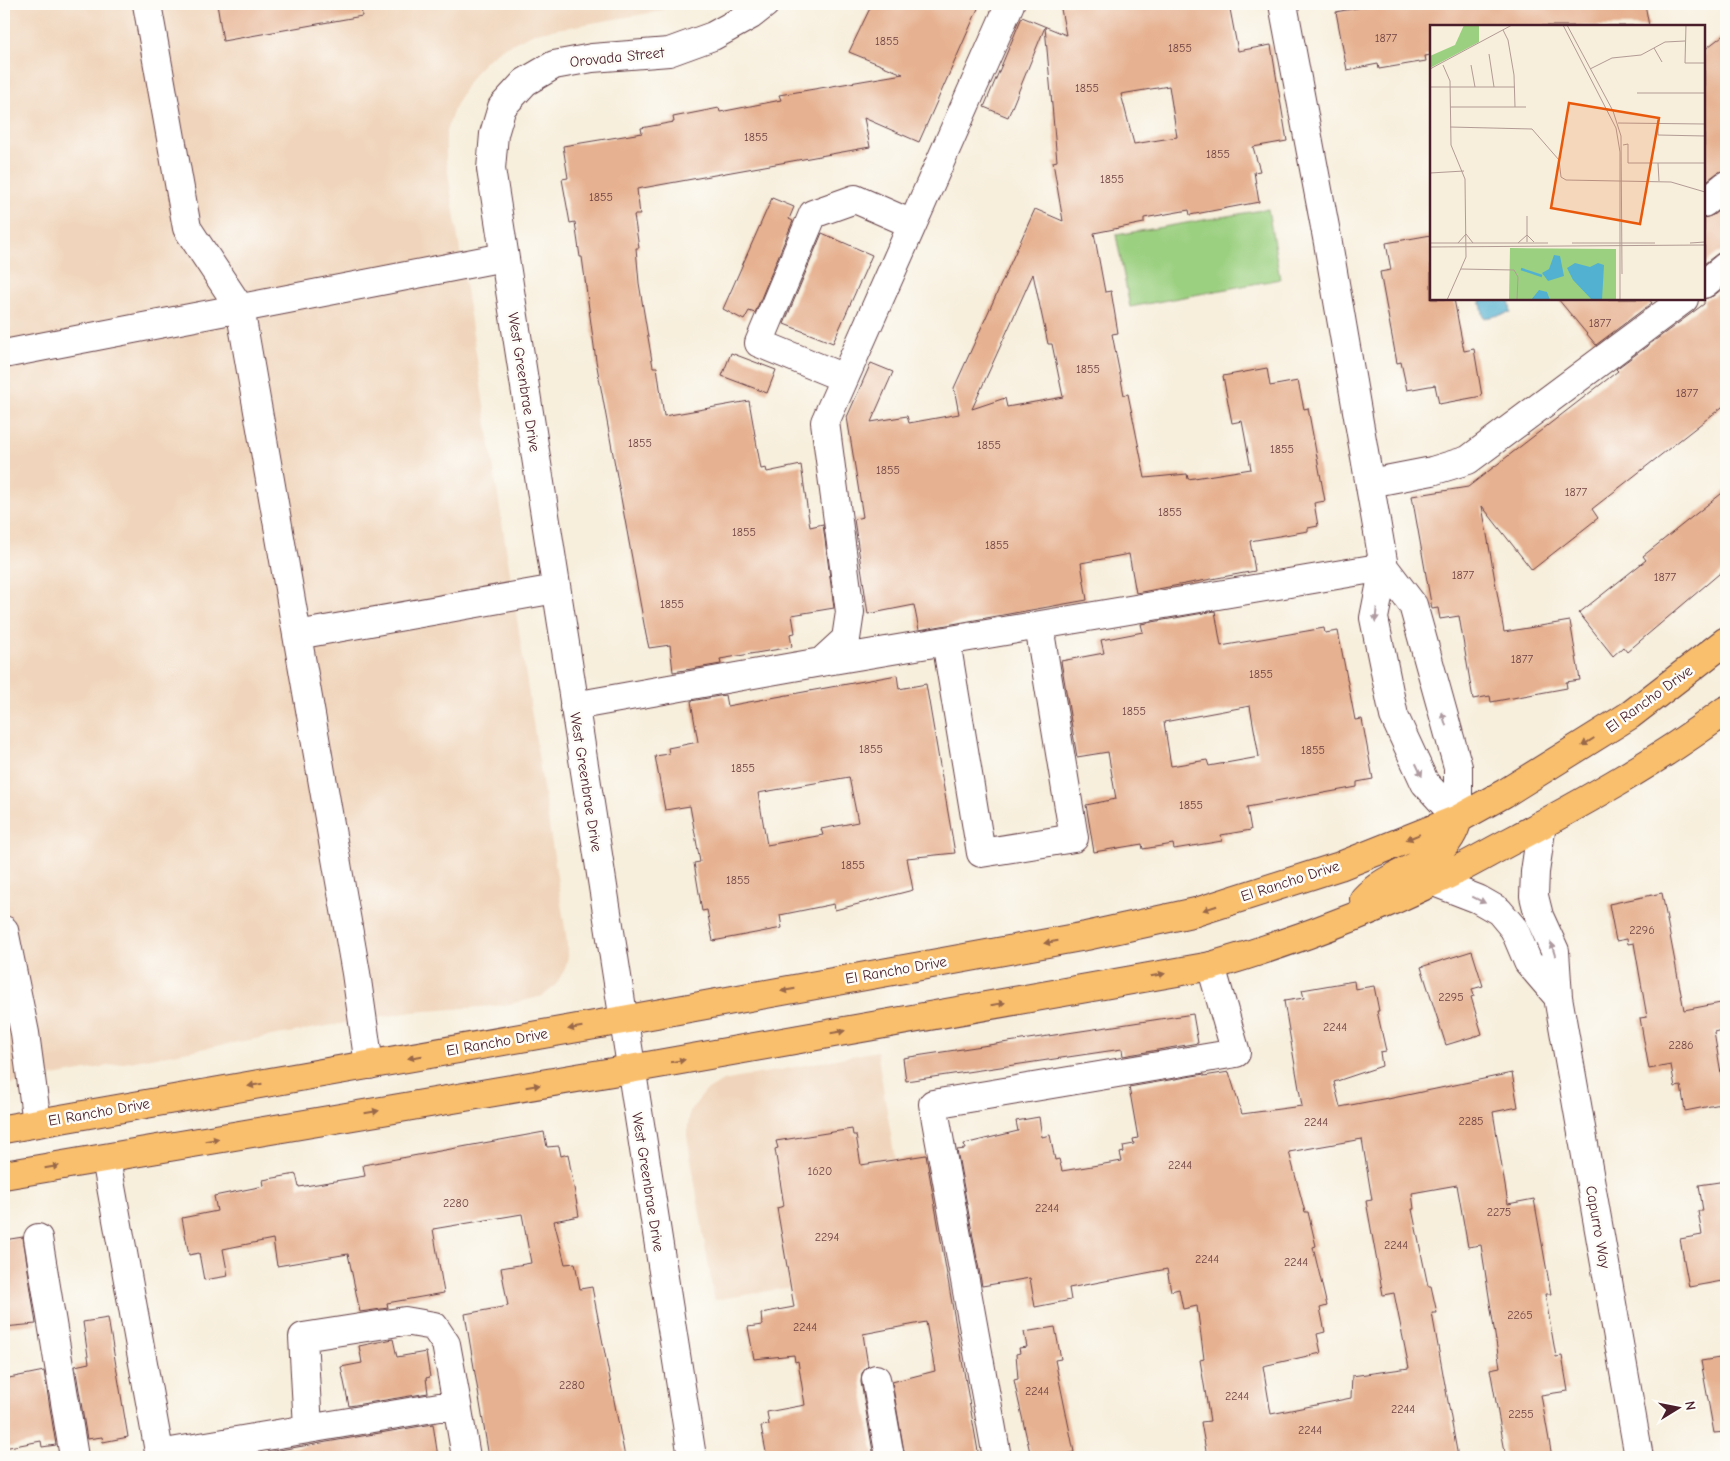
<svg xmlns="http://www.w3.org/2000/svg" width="1730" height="1461" viewBox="0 0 1730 1461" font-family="'Comic Neue',sans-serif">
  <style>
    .built { fill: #f0d5bc }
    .green { fill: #9cd081; stroke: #737856 }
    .water { fill: #52b1d0; stroke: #4e687e }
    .building { fill: #e6b190; fill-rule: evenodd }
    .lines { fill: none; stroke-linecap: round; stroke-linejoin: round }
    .minor-casing { stroke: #643e45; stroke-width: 30 }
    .major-casing { stroke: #643e45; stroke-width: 30 }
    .minor { stroke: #fff; stroke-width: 28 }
    .major { stroke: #f9bf6d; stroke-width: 28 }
    .oneway { fill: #ae9aa0 }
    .oneway2 { fill: #996749 }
    .labels { text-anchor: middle; stroke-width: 5; stroke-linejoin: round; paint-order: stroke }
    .number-label { font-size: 12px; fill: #714444 }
    .street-label { font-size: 15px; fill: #4a1f2b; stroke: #fdfcf7 }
    .inset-river { fill: none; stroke: #52b1d0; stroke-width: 2.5 }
    .inset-road { fill: none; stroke: #b29b95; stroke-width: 1 }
    .view { fill: #e8590c; fill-opacity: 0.15; stroke: #e8590c; stroke-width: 2.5 }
    .inset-edge { fill: none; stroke: #4a1f2b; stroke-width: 2.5 }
  </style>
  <rect width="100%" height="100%" fill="#fdfcf7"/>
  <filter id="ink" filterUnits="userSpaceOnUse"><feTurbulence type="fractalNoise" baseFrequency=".02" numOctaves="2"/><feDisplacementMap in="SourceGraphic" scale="10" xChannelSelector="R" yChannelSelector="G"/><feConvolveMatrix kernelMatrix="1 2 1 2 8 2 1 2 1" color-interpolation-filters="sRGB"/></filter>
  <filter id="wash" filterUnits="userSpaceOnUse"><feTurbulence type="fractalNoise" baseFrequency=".0096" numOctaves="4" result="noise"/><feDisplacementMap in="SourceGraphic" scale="20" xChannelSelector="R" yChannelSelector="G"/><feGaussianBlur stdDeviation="1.12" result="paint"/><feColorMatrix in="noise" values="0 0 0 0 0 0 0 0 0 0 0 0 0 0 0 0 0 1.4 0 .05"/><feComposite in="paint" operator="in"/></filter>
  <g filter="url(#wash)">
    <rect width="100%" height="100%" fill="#f7eedb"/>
    <!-- built -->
    <path class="built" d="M4,4H681L656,12L534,33L505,47L485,61L469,81L456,104L446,131V160L566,935L568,956L565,969L555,986L543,996L506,1005L413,1012L310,1029L4,1085Z
      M877,1051L913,1267L714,1300L687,1135L690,1111L705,1092L723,1081Z"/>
    <!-- green -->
    <path class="green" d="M1268,209L1280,279L1130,307L1116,235Z"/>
    <!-- water -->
    <path class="water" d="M1480,299H1509L1511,313L1484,318Z"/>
    <g id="blocks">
      <!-- building -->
      <path class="building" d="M217,4H361L362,16L223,41Z
        M872,4H980L919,142L864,118L870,147L637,189L640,215H634L639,248H636L639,283L653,367H657L664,416L749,401L761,469L766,468L767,472L801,465L810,527L823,524L834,608L792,615L795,633L790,634L792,647L720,659L721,664L673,672L670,645L649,648L646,635L596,361L582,257H580L575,222L570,223L562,179L568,178L563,146L642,133L641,128L674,122L673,117L719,108L720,112L781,100L779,95L903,74L849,52Z
        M1060,4H1229L1238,51L1271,45L1287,141L1253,147L1260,171L1254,172L1259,202L1190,215L1189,210L1144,218V223L1094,233L1105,292L1111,291L1118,333L1112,334L1124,395L1128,394L1145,478L1187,474L1188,479L1251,469L1242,421L1232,423L1223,376L1267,368L1270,386L1298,381L1304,409L1308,408L1325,501L1314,503L1318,526L1308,528V531L1250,541L1255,571L1136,593L1129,554L1081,563L1087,600L919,630L914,605L868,614L854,519L863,517L847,417L871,363L893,372L871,422L907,416L909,423L959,414L954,388L1035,209L1063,221L1053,162L1057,161L1045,27L1008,117L984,107L1022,17L1066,35ZM1169,86L1177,137L1134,144L1121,94ZM1033,274L1048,344H1052L1063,397L1007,407L1005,398L972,409Z
        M1378,4H1645L1649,26H1431V55L1425,56L1426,61L1379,69L1378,64L1347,70L1336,12Z
        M1726,33V170L1717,173L1704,183V50Z
        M772,198L794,207L789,219L793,221L755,313L749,311L744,320L723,309Z
        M1726,205V251L1717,254L1704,264V218L1713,215Z
        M822,233L872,255L833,343L784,324Z
        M1431,235V299H1454L1464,351L1474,349L1482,396L1439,404L1435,385L1407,390L1401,362L1397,363L1380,272L1391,270L1386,243Z
        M1726,286V404L1592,509L1598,518L1532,570L1482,506L1504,632L1570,621L1580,680L1566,682L1567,688L1491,702L1490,696L1473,699L1459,616L1440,619L1438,608L1432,609L1412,496L1468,487L1618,371L1616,369L1704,304V299L1713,296Z
        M1558,299H1649L1652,303L1596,345Z
        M731,353L776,370L767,393L722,376Z
        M1726,490V568L1627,652L1623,647L1613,656L1579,613L1646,560L1643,556Z
        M1215,611L1221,646L1324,628L1325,633L1338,631L1355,720L1362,719L1373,779L1357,782V787L1247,807L1251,830L1221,835L1222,841L1174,849L1173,844L1143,849L1142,844L1094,852L1086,805L1116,799L1108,752L1077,757L1061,661L1104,653L1101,640L1143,632L1141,624ZM1250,706L1259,757L1209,766L1207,760L1171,766L1164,722Z
        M897,675L899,689L926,684L955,853L907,858L913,890L835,910L834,904L780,915L782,928L713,941L707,910L702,911L694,863L700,862L690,806L665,810L655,756L669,754L668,748L698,742L691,701L725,695L727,706ZM849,777L858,822L821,829L823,835L767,845L758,793Z
        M1662,893L1684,1010L1726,1002V1029L1714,1032L1726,1103L1685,1111L1681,1086L1675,1087L1671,1065L1649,1069L1640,1018L1647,1017L1634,943L1628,944L1627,939L1616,941L1609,904Z
        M1472,951L1483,986L1472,989L1474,996L1471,997L1482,1034L1446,1045L1421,967Z
        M1354,981L1355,989L1374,986L1379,1011H1377L1386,1051L1380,1052L1382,1066L1334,1082L1340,1107L1388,1098V1099L1512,1073L1518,1107L1493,1112L1508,1204L1534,1199L1551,1294H1545L1556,1357L1562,1356L1568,1391L1541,1395L1552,1457H1506L1490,1369L1500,1367L1481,1245L1468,1247L1457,1185L1412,1193L1414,1209H1412L1428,1286H1431L1437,1313H1432L1458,1457H1207L1201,1422L1210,1421L1200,1360L1204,1359L1197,1306L1183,1309L1179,1289L1171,1291L1167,1269L1069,1288L1071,1300L1035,1307L1030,1278L982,1286L957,1150L965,1149L964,1144L1018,1131L1016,1121L1039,1117L1042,1137L1050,1135L1055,1160L1059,1159L1062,1171L1122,1161L1120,1153L1124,1152L1123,1146L1134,1144L1133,1139L1138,1138L1129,1087L1204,1074V1076L1229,1072L1242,1114L1302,1106L1284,1001L1304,998L1302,990ZM1362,1139L1372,1200L1366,1201L1383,1295L1394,1293L1409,1368L1352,1376L1351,1398L1271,1414L1263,1366L1321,1353L1317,1334L1325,1332L1320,1308L1327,1306L1313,1247L1316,1246L1308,1212H1305L1289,1152Z
        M1193,1014L1198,1043L1123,1056L1122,1049L906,1081L903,1058Z
        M852,1129L853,1135H856L861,1165L926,1155L979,1457H905L892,1382L935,1371L926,1322L863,1334L868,1366L862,1373L861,1382L874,1457H767L761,1426L769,1425L767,1412L805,1405L798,1361L795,1362L794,1355L754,1359L748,1327L762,1325L761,1313L794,1307L777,1208L784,1206L775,1149L778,1148L776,1141Z
        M544,1132L547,1147L559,1146L561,1156L568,1154L579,1216L554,1221L565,1264L575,1263L580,1289L592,1287L625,1457H489L465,1314L508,1306L501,1268L531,1263L522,1214L433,1229L444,1293L387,1303L388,1308L360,1312L348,1254L277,1266L273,1239L223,1249L228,1276L204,1280L199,1253L189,1255L182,1218L217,1211L214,1196L264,1186L263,1180L296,1174L299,1187L365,1176L363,1165Z
        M1726,1181V1278L1722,1279V1281L1689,1287L1680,1239L1702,1235L1698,1211H1703L1699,1185Z
        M23,1237L36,1324L4,1327V1240Z
        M108,1318L128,1437L103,1442L102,1437L87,1439L75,1366L89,1363L83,1322Z
        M1055,1327L1061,1359L1055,1360L1074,1452L1067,1454L1068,1457H1031L1015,1385L1014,1380L1018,1379L1016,1354L1020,1353L1019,1348L1027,1347L1024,1332Z
        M393,1339L397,1357L426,1352L430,1377L426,1378L428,1393L349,1406L341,1367L362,1363L359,1346Z
        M1726,1357V1432L1714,1433L1701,1361Z
        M44,1371L56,1445L42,1447L41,1441L4,1448V1379Z
        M433,1424L438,1457H269L268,1452Z"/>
    </g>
  </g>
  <g filter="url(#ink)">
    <use href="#blocks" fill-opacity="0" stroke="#643e45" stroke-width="1"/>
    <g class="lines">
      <defs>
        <path id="minor" d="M147,4L187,228L240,308L356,973L369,1065
          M1283,4L1328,243L1384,567L1374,618L1394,716L1425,783L1458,819
          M1704,203L1726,185
          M1704,284L1726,266
          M4,354L504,257
          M844,378L759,343L813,214L855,199L912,224
          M1370,483L1432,471L1468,460L1684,299
          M1384,567L1413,605L1458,767V819
          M297,635L556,589
          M946,641L981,853L1074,838L1039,626
          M821,662L1384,567
          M574,706L821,662L846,639L850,612L825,422L1010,4
          M1542,824L1535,872L1534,896L1539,916L1555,951L1558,997L1639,1457
          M1434,882L1478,899L1499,911L1514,929L1528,962L1558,997
          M4,930L25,1033L37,1123
          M106,1159L160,1457
          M38,1238L74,1457
          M876,1379L890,1457
          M308,1428L303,1337L405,1321L434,1326L446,1344L457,1404
          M159,1454L457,1404L466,1457
          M692,1457L491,169L494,134L502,107L525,82L554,65L592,58L669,52L713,36L751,15L765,4
          M997,1457L933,1104L1236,1053L1211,966"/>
        <path id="major" d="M1364,899C1394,866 1446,868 1458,819
          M4,1129L623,1020L1086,936L1196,912L1340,866L1458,819L1505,793L1630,715L1726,641
          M4,1175L630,1069L1211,966C1287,944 1365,915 1437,880C1463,868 1488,853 1513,840C1586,801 1660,760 1726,710"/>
      </defs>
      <!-- minor casing -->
      <use href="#minor" class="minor-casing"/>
      <!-- major casing -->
      <use href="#major" class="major-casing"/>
      <!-- minor -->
      <use href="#minor" class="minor"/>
      <!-- major -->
      <use href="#major" class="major"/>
    </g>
    <!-- one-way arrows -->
    <defs><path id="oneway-solid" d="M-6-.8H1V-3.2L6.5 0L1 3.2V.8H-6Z" transform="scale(1.25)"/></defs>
    <g class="oneway">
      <use href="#oneway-solid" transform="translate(1376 615) rotate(95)"/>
      <use href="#oneway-solid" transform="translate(1444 719) rotate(-106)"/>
      <use href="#oneway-solid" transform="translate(1419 770) rotate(65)"/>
      <use href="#oneway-solid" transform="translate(1479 900) rotate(26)"/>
      <use href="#oneway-solid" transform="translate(1553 949) rotate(-107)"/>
    </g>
    <g class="oneway2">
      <use href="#oneway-solid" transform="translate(1588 742) rotate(148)"/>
      <use href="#oneway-solid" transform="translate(1413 837) rotate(158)"/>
      <use href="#oneway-solid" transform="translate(1210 908) rotate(162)"/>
      <use href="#oneway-solid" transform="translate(1051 942) rotate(170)"/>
      <use href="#oneway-solid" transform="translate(1158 975) rotate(-10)"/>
      <use href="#oneway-solid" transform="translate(788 990) rotate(170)"/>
      <use href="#oneway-solid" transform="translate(998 1004) rotate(-10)"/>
      <use href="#oneway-solid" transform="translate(575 1028) rotate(170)"/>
      <use href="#oneway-solid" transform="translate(838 1032) rotate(-10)"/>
      <use href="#oneway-solid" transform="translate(415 1057) rotate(170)"/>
      <use href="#oneway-solid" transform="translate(678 1061) rotate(-10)"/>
      <use href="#oneway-solid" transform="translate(255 1085) rotate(170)"/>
      <use href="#oneway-solid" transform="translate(533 1086) rotate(-9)"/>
      <use href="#oneway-solid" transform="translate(372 1112) rotate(-10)"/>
      <use href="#oneway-solid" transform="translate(212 1140) rotate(-10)"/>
      <use href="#oneway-solid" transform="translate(52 1167) rotate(-9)"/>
    </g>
  </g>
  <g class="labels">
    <!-- number labels -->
    <g class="number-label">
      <text x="1386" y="42">1877</text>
      <text x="887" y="45">1855</text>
      <text x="1180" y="52">1855</text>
      <text x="1087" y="92">1855</text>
      <text x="756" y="141">1855</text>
      <text x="1218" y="158">1855</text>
      <text x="1112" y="183">1855</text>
      <text x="601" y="201">1855</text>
      <text x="1600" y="327">1877</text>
      <text x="1088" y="373">1855</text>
      <text x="1687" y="397">1877</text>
      <text x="640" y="447">1855</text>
      <text x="989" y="449">1855</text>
      <text x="1282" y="453">1855</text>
      <text x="888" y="474">1855</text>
      <text x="1576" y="496">1877</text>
      <text x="1170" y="516">1855</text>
      <text x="744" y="536">1855</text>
      <text x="997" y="549">1855</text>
      <text x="1463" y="579">1877</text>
      <text x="1665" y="581">1877</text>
      <text x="672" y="608">1855</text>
      <text x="1522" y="663">1877</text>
      <text x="1261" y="678">1855</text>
      <text x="1134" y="715">1855</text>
      <text x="871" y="753">1855</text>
      <text x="1313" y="754">1855</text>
      <text x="743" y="772">1855</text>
      <text x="1191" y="809">1855</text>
      <text x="853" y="869">1855</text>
      <text x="738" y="884">1855</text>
      <text x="1642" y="934">2296</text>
      <text x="1451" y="1001">2295</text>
      <text x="1335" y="1031">2244</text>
      <text x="1681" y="1049">2286</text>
      <text x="1471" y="1125">2285</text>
      <text x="1316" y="1126">2244</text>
      <text x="1180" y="1169">2244</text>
      <text x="820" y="1175">1620</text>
      <text x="456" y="1207">2280</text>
      <text x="1047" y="1212">2244</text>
      <text x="1499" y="1216">2275</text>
      <text x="827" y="1241">2294</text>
      <text x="1396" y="1249">2244</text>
      <text x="1207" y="1263">2244</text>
      <text x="1296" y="1266">2244</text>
      <text x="1520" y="1319">2265</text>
      <text x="805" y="1331">2244</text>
      <text x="572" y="1389">2280</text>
      <text x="1037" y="1395">2244</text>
      <text x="1237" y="1400">2244</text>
      <text x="1403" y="1413">2244</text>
      <text x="1521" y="1418">2255</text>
      <text x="1310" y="1434">2244</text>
    </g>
    <!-- street labels -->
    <g class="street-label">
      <text transform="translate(617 57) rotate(-6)" y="5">Orovada Street</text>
      <text transform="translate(524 382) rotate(81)" y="5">West Greenbrae Drive</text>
      <text transform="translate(1649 699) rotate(-36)" y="5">El Rancho Drive</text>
      <text transform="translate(586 782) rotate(81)" y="5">West Greenbrae Drive</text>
      <text transform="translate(1290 881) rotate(-18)" y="5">El Rancho Drive</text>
      <text transform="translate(896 970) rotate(-10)" y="5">El Rancho Drive</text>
      <text transform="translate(497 1042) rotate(-10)" y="5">El Rancho Drive</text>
      <text transform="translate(99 1112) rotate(-10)" y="5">El Rancho Drive</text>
      <text transform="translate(648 1182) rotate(81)" y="5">West Greenbrae Drive</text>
      <text transform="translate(1598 1227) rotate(80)" y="5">Capurro Way</text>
    </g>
  </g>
  <!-- overview -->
  <g transform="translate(1430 25)">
    <rect width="275" height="275" fill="#f7eedb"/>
    <path d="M34,0H49V17L0,43V31L25,20ZM80,223L186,224V275H79Z" fill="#9cd081"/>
    <path d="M124,230L130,231L134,251L118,256L112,248L119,244ZM145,238L160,242L168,238L174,240L172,275H162L143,255L137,243ZM109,265L117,267L120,275H101Z" fill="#52b1d0"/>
    <path class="inset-river" d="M91,244L112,251"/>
    <path class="inset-road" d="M133,0L186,103L190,127V275M137,0L183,86L191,111L192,249M256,0L255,38H275M73,5L78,15L84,50L85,82M224,23L232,37M59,29L64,62M13,40L20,56L21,120L35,154L36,232L17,275M41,40L45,62M0,44L82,0M160,44L182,33L211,30L235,17L255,16M0,62H85M207,68H275M20,82H96M188,98L275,99M20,102L102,104L129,135L131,152L136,155L241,157L275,167M228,102V110L275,111M193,120L198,119V138H228L229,156M228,138H275M0,148L34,146M97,191V217M0,218H118M28,218L36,209L43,218M88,218L97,210L104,217M142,218H225M260,218L275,217M0,222L275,220M31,244L84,245L88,252L87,275"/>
    <path class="view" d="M139,78L229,93L210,199L121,183Z"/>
    <rect width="275" height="275" class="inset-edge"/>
  </g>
  <!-- margin -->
  <rect width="1730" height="1461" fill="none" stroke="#fdfcf7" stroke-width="20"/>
  <!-- north arrow -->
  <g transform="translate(1678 1408) rotate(80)" stroke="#fdfcf7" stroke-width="4" paint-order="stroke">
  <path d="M0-4L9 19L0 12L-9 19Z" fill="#4a1f2b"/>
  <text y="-8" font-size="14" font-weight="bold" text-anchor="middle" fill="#4a1f2b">N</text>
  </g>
</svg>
